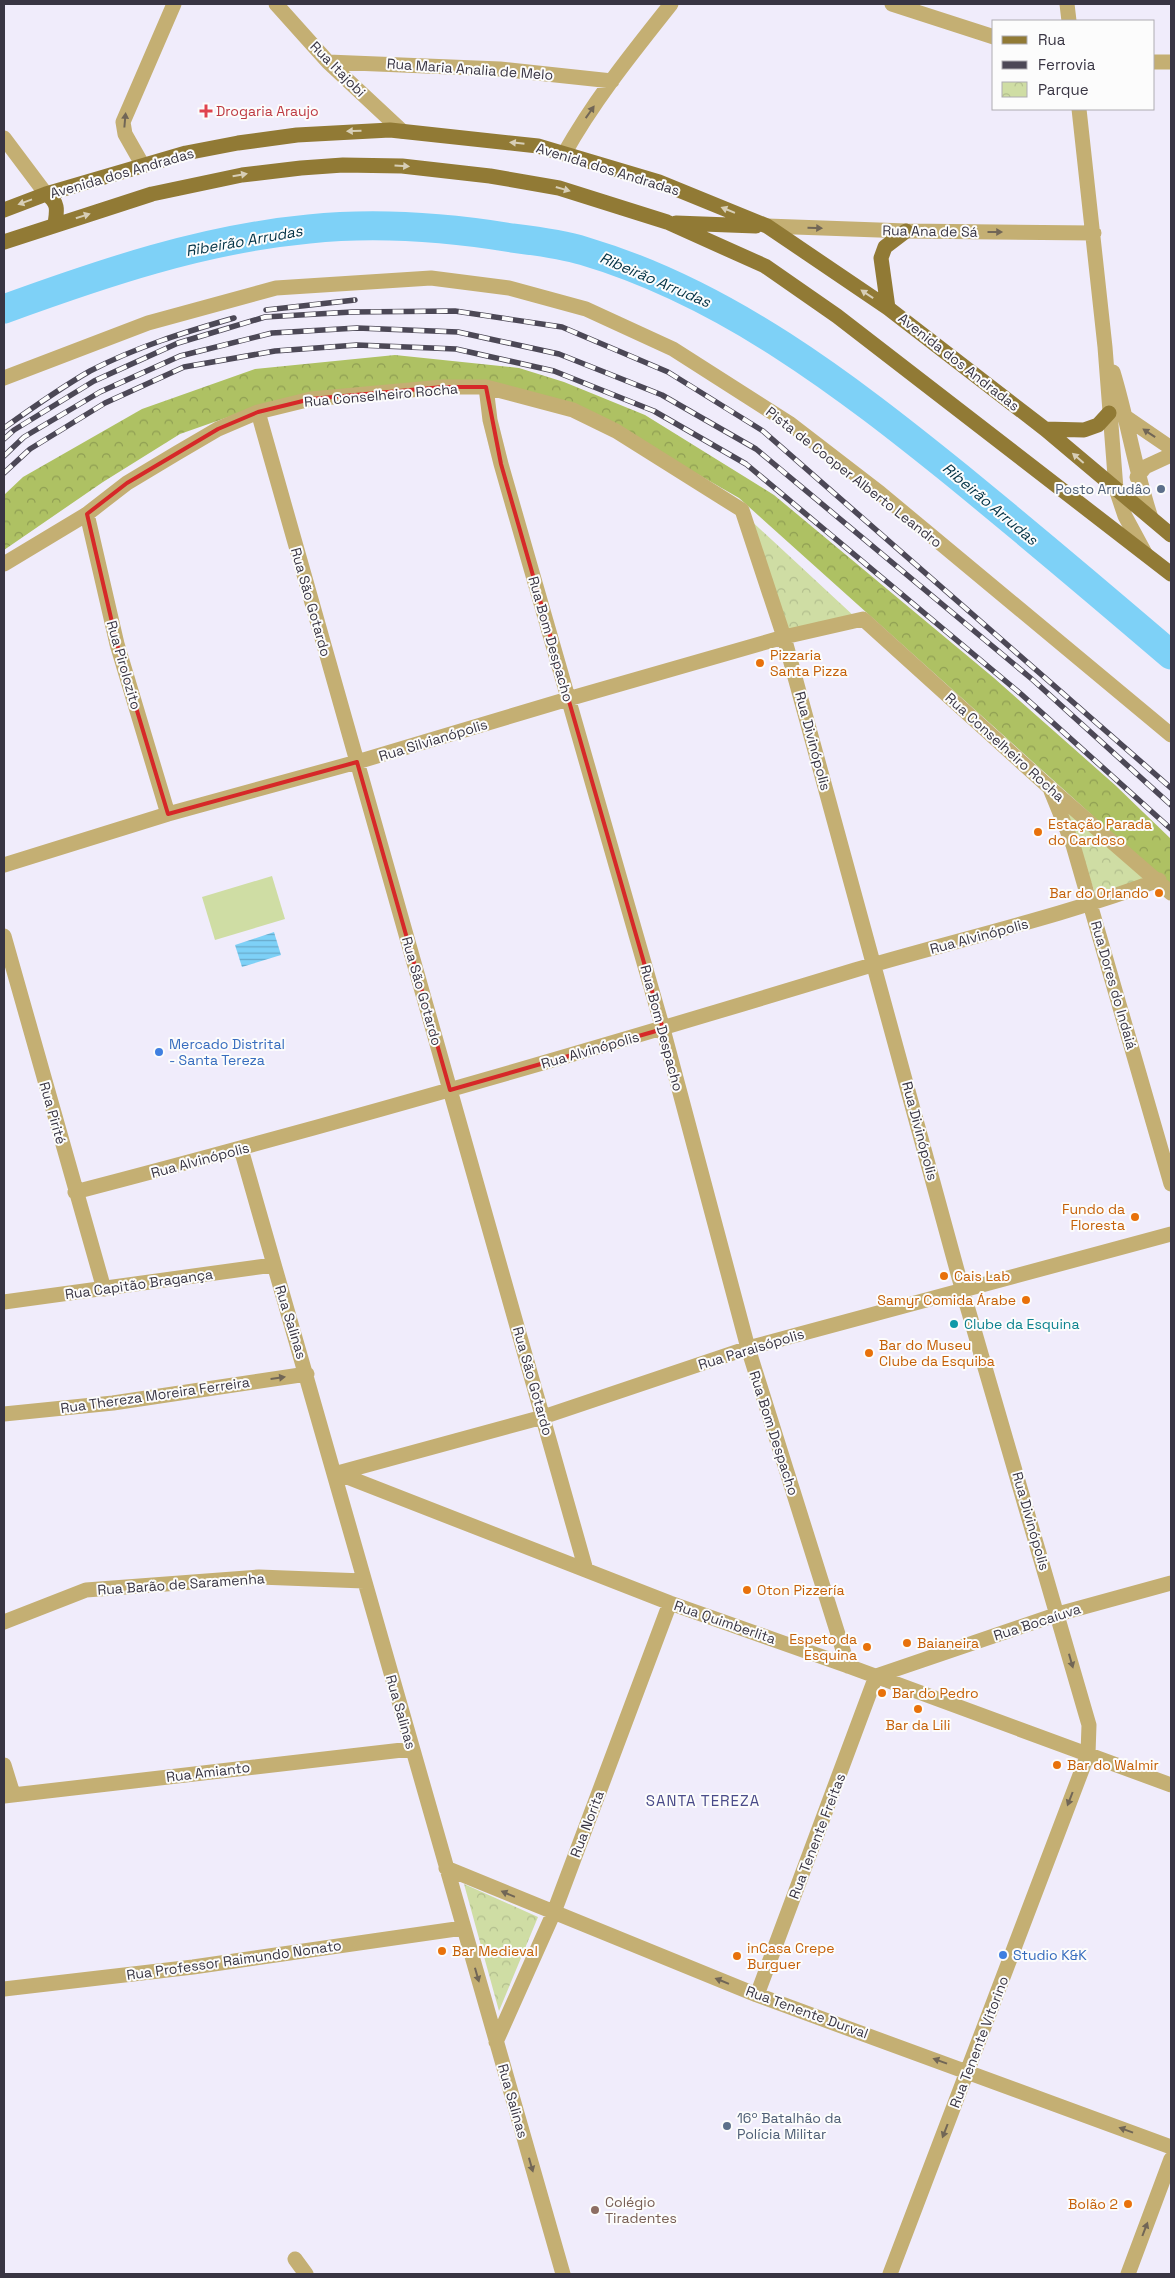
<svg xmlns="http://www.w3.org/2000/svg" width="1175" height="2278" viewBox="0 0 1175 2278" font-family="'Space Grotesk',sans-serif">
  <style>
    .forest { fill: url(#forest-crowns) }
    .park { fill: url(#park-crowns) }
    .pitch { fill: #cfdda4 }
    .water { fill: url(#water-rules) }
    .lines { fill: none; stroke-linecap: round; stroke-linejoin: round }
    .river { stroke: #7ed1f7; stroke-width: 29 }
    .minor { stroke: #c4af73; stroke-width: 15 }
    .major { stroke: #917a35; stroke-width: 15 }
    .rail-casing { stroke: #4c4856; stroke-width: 5.5 }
    .rail { stroke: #fcfcfc; stroke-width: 4; stroke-dasharray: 11; stroke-linecap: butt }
    .oneway { fill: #716656 }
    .oneway2 { fill: #d7ceb6 }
    .marked { fill: none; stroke: #d62828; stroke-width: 4; stroke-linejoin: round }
    .health-dot { fill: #e0444e; stroke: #fcfcfc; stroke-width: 2 }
    .service-dot { fill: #5c6f8a; stroke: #fcfcfc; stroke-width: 2 }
    .food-dot { fill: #e8710a; stroke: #fcfcfc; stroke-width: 2 }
    .shop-dot { fill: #3f7fe0; stroke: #fcfcfc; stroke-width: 2 }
    .culture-dot { fill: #0f9aa8; stroke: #fcfcfc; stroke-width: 2 }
    .education-dot { fill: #8d6e63; stroke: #fcfcfc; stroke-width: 2 }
    .labels { text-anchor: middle; stroke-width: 4; stroke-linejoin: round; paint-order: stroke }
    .street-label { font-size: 14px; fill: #393543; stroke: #fcfcfc }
    .health-label { font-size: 14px; fill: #be3a42; stroke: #fcfcfc; text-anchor: start }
    .service-label { font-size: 14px; fill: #4e5e75; stroke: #fcfcfc; text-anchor: end }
    .food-label { font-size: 14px; fill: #c56008; stroke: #fcfcfc; text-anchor: start }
    .shop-label { font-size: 14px; fill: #366cbe; stroke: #fcfcfc; text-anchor: start }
    .culture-label { font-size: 14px; fill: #0d838f; stroke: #fcfcfc; text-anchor: start }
    .education-label { font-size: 14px; fill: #785e54; stroke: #fcfcfc; text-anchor: start }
    .water-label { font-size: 15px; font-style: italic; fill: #003144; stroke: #fcfcfc }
    .neighbourhood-label { font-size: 15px; letter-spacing: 1px; fill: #4a4b89; stroke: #fcfcfc }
  </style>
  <defs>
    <pattern id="forest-crowns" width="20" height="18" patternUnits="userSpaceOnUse" patternTransform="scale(1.25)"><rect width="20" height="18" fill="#aec163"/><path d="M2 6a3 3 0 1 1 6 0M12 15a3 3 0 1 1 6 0" fill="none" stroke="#8f9e53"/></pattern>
    <pattern id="park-crowns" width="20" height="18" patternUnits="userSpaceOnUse" patternTransform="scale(1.25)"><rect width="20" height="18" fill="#cfdda4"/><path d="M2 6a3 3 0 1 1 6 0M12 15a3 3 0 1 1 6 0" fill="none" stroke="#b2be8e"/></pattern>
    <pattern id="water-rules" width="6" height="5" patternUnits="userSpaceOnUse" patternTransform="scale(1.25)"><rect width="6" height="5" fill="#7ed1f7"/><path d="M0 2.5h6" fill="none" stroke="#68aaca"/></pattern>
  </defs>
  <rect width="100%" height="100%" fill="#f0ecfb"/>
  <!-- forest -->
  <path class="forest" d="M395,355L519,368L564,382L645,415L774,495L994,678L1115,785L1171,839V886L739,498L640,441L487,384L265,404L180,434L103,482L4,550V495L23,477L142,409L255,369Z"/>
  <!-- park -->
  <path class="park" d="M746,516L855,617L786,632Z
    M1060,799L1149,880L1097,898Z
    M464,1884L538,1917L499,2011Z"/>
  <!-- pitch -->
  <path class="pitch" d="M272,876L285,919L215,940L202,897Z"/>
  <!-- water -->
  <path class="water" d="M274,932L281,955L242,967L235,945Z"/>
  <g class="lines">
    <!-- river -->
    <path class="river" d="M4,309C103,273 203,239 309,229C377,222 445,227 512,238C536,241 561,244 584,251C726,293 845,385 959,477C1031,536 1101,595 1171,655"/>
    <!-- minor -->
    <path class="minor" d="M276,4L328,62L402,131
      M892,4L994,37
      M1067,4L1069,21
      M328,62L500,69L612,81
      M1154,62H1171
      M1079,109L1105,347L1116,489L1125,516L1145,553
      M4,138L46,194
      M564,154C594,100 633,52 671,4
      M142,164L125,134L123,122L174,4
      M767,226L906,231L1094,233
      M1113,372C1128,421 1135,470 1151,518
      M4,378L148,323L276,288L431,278L509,288L586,309L673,349L789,423L880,493L1171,735
      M486,387L490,420L501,464L663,1029L748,1348L848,1666
      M258,412L586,1570
      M1127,418L1171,448
      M1137,477L1145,467L1171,455
      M87,514L117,644L168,814
      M4,564L87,514L127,483L177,453L218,429L258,412L311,399L443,387H486L573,410L616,431L742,510L784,637L963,1292L1089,1725L1088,1754L890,2274
      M1051,791L1073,845L1171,1184
      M4,865L168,814L357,762L568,699L784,637L863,619L1050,788L1171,893
      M4,936L104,1289
      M241,1149L563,2274
      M75,1192C337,1124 596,1049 855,970C956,940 1060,917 1159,880
      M4,1302L273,1265
      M4,1414L113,1403L307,1374
      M337,1473L670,1603L848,1666L1171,1785
      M334,1474L543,1417L748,1348L1171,1234
      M4,1622L86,1590L259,1577L364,1581
      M4,1765L13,1794
      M4,1796L411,1749
      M446,1868L757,1995L1171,2147
      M4,1989L193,1967L463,1928
      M757,1995L876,1676L1058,1614L1171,1583
      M496,2042L554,1912L670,1603
      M295,2259L306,2274
      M1128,2274L1171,2159"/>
    <!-- major -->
    <path class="major" d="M46,194C59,202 57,211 55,224
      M4,210L46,194L186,153L238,143L297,135L390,130L538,146L659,182L767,226L888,308L1045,429L1171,535
      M676,223L756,226
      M4,242L152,194L242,175L301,168L343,165L402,166L490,176L559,188L667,222L765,266L837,316L1171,574
      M888,308L881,258L885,247L906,231
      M1045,429L1084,430L1098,425L1109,413"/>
    <defs>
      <path id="rail" d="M266,310L355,300
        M4,428C32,408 60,388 90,371C136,347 185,332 234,318
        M4,439L14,430L94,381L178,343L265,317L352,312L455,311L562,327L668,372L763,431L1171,788
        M4,456L24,437L100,392L180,356L272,333L357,328L458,332L559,354L662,395L756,449L1033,680L1171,805
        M4,473L30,449L105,403L184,367L275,351L357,345L456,349L554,371L654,411L746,464L1021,694L1171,829"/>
    </defs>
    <!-- rail casing -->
    <use href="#rail" class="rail-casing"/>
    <!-- rail -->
    <use href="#rail" class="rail"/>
  </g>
  <!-- one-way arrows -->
  <defs><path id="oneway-solid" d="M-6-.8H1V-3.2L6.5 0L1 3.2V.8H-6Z" transform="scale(1.25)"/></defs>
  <g class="oneway">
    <use href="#oneway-solid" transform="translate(590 112) rotate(-55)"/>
    <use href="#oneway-solid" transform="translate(125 120) rotate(-85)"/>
    <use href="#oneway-solid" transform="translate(815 228) rotate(2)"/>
    <use href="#oneway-solid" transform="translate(995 232)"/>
    <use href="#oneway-solid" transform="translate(1149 433) rotate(-146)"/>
    <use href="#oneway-solid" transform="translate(278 1378) rotate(-8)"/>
    <use href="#oneway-solid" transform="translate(1071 1661) rotate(74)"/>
    <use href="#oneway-solid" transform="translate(1070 1799) rotate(111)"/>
    <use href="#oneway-solid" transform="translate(508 1894) rotate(-157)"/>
    <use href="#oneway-solid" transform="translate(477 1975) rotate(74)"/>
    <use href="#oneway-solid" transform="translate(722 1981) rotate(-158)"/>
    <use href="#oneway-solid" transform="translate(940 2061) rotate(-160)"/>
    <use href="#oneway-solid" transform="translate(1126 2130) rotate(-160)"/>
    <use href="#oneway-solid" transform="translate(945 2131) rotate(111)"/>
    <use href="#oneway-solid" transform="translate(531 2165) rotate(74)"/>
    <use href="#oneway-solid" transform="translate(1145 2229) rotate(-69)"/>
  </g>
  <g class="oneway2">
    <use href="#oneway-solid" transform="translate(354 131) rotate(178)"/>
    <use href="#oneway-solid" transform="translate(517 143) rotate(-174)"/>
    <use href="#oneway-solid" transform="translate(402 166) rotate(4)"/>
    <use href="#oneway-solid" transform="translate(240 175) rotate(-10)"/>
    <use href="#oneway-solid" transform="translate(563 189) rotate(16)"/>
    <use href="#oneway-solid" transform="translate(25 202) rotate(160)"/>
    <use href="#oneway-solid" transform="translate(728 210) rotate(-158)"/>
    <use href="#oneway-solid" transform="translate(83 216) rotate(-17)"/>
    <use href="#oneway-solid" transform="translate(867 294) rotate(-146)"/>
    <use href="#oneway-solid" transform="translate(1078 458) rotate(-139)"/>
  </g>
  <!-- marked area -->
  <path class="marked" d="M443,387H486L501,464L663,1029L450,1090L357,762L168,814L117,644L87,514L127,483L218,429L258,412L311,399Z"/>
  <!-- markers -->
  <path class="health-dot" d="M203.5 103.5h5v5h5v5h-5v5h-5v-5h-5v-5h5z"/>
  <g class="service-dot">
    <circle cx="1161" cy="489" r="5"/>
    <circle cx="727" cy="2126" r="5"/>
  </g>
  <g class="food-dot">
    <circle cx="760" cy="663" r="5"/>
    <circle cx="1038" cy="832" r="5"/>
    <circle cx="1159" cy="893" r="5"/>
    <circle cx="1135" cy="1217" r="5"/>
    <circle cx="944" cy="1276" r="5"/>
    <circle cx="1026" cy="1300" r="5"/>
    <circle cx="869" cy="1353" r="5"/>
    <circle cx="747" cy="1590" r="5"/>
    <circle cx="907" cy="1643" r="5"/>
    <circle cx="867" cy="1647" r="5"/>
    <circle cx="882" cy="1693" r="5"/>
    <circle cx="918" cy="1709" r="5"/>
    <circle cx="1057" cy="1765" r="5"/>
    <circle cx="442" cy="1951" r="5"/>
    <circle cx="737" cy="1956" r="5"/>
    <circle cx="1128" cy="2204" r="5"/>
  </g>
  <g class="shop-dot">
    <circle cx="159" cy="1052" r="5"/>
    <circle cx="1003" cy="1955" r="5"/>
  </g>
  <circle class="culture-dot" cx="954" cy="1324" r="5"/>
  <circle class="education-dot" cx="595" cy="2210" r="5"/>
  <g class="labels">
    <!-- street labels -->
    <g class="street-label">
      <text transform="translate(338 69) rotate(45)" y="5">Rua Itajobi</text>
      <text transform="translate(470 69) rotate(4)" y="5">Rua Maria Analia de Melo</text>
      <text transform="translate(608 169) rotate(17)" y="5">Avenida dos Andradas</text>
      <text transform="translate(122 173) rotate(-16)" y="5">Avenida dos Andradas</text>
      <text transform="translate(930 231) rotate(1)" y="5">Rua Ana de Sá</text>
      <text transform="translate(959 362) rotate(38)" y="5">Avenida dos Andradas</text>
      <text transform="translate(381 395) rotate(-5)" y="5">Rua Conselheiro Rocha</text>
      <text transform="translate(854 477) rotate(38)" y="5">Pista de Cooper Alberto Leandro</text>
      <text transform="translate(311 602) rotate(74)" y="5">Rua São Gotardo</text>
      <text transform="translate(551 639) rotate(74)" y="5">Rua Bom Despacho</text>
      <text transform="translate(124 665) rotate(74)" y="5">Rua Pirolozito</text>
      <text transform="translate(433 740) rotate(-17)" y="5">Rua Silvianópolis</text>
      <text transform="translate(813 741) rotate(75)" y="5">Rua Divinópolis</text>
      <text transform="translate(1005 747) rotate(42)" y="5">Rua Conselheiro Rocha</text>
      <text transform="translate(979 936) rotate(-15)" y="5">Rua Alvinópolis</text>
      <text transform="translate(1114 985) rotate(74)" y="5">Rua Dores do Indaiá</text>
      <text transform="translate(422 991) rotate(74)" y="5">Rua São Gotardo</text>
      <text transform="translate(662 1028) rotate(75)" y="5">Rua Bom Despacho</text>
      <text transform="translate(590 1050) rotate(-16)" y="5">Rua Alvinópolis</text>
      <text transform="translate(53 1113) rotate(74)" y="5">Rua Pirité</text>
      <text transform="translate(920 1131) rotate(75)" y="5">Rua Divinópolis</text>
      <text transform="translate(200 1160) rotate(-15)" y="5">Rua Alvinópolis</text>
      <text transform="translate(139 1284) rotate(-8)" y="5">Rua Capitão Bragança</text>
      <text transform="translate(291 1322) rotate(73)" y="5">Rua Salinas</text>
      <text transform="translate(751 1349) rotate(-17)" y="5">Rua Paraisópolis</text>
      <text transform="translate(533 1381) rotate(74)" y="5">Rua São Gotardo</text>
      <text transform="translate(155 1395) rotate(-8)" y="5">Rua Thereza Moreira Ferreira</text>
      <text transform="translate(774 1433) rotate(72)" y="5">Rua Bom Despacho</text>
      <text transform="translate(1031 1521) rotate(74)" y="5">Rua Divinópolis</text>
      <text transform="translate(181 1584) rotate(-4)" y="5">Rua Barão de Saramenha</text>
      <text transform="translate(725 1622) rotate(19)" y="5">Rua Quimberlita</text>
      <text transform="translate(1037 1622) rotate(-18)" y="5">Rua Bocaíuva</text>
      <text transform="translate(401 1712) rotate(74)" y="5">Rua Salinas</text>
      <text transform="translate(208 1772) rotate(-7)" y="5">Rua Amianto</text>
      <text transform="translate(587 1824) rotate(-69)" y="5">Rua Norita</text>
      <text transform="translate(817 1836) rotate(-69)" y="5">Rua Tenente Freitas</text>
      <text transform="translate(234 1960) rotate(-8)" y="5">Rua Professor Raimundo Nonato</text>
      <text transform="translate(807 2012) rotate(20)" y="5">Rua Tenente Durval</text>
      <text transform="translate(979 2042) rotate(-69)" y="5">Rua Tenente Vitorino</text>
      <text transform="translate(513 2101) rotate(74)" y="5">Rua Salinas</text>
    </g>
    <!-- health labels -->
    <g class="health-label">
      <text x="216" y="116">Drogaria Araujo</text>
    </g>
    <!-- service labels -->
    <g class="service-label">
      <text x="1151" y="494">Posto Arrudâo</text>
      <text x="737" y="2123" text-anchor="start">16º Batalhão da<tspan x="737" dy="16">Polícia Militar</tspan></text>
    </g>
    <!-- food labels -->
    <g class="food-label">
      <text x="770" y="660">Pizzaria<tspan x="770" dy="16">Santa Pizza</tspan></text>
      <text x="1048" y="829">Estação Parada<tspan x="1048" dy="16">do Cardoso</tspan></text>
      <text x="1149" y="898" text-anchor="end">Bar do Orlando</text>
      <text x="1125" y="1214" text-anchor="end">Fundo da<tspan x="1125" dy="16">Floresta</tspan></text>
      <text x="954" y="1281">Cais Lab</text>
      <text x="1016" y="1305" text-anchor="end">Samyr Comida Árabe</text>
      <text x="879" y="1350">Bar do Museu<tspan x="879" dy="16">Clube da Esquiba</tspan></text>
      <text x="757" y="1595">Oton Pizzería</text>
      <text x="857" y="1644" text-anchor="end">Espeto da<tspan x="857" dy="16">Esquina</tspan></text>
      <text x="917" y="1648">Baianeira</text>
      <text x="892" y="1698">Bar do Pedro</text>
      <text x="918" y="1730" text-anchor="middle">Bar da Lili</text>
      <text x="1067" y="1770">Bar do Walmir</text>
      <text x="747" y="1953">inCasa Crepe<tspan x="747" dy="16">Burguer</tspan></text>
      <text x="452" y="1956">Bar Medieval</text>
      <text x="1118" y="2209" text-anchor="end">Bolão 2</text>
    </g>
    <!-- shop labels -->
    <g class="shop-label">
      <text x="169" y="1049">Mercado Distrital<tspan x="169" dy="16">- Santa Tereza</tspan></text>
      <text x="1013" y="1960">Studio K&amp;K</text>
    </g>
    <!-- culture labels -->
    <g class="culture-label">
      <text x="964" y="1329">Clube da Esquina</text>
    </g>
    <!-- education labels -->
    <g class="education-label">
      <text x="605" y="2207">Colégio<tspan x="605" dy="16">Tiradentes</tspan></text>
    </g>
    <!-- water labels -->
    <g class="water-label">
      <text transform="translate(244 241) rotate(-10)" y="5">Ribeirão Arrudas</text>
      <text transform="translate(655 280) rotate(23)" y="5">Ribeirão Arrudas</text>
      <text transform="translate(990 504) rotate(40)" y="5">Ribeirão Arrudas</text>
    </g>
    <!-- neighbourhood labels -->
    <g class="neighbourhood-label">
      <text x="703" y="1806">SANTA TEREZA</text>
    </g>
  </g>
  <!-- border -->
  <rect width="1175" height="2278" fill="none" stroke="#393543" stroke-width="10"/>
  <!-- legend -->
  <rect x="992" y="20" width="162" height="90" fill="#fcfcfc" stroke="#aeacb2"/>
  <rect x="1002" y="36" width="25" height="8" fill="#917a35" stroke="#aeacb2"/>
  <text x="1038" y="45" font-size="15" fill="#393543">Rua</text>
  <rect x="1002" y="61" width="25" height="8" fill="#4c4856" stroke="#aeacb2"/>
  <text x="1038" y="70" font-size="15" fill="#393543">Ferrovia</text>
  <rect x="1002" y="82" width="25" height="15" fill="url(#park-crowns)" stroke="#aeacb2"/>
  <text x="1038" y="95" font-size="15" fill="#393543">Parque</text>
</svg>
